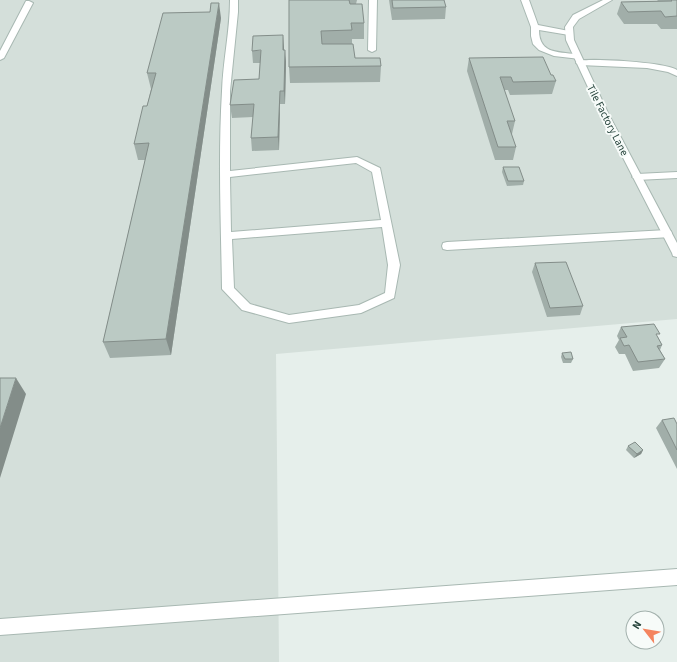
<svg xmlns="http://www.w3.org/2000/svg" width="677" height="662" viewBox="0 0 677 662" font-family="'Source Sans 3',sans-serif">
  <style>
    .built { fill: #d4dfda }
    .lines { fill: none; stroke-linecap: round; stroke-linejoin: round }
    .lane-casing { stroke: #a8b8b2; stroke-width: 2 }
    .street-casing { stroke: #a8b8b2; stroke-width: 2 }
    .lane { fill: #fff; fill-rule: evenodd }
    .street { fill: #fff; fill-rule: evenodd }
    .wall { fill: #a1aea9 }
    .shaded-wall { fill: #838d89 }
    .building { fill: #bbcac4; stroke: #838d89 }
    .labels { text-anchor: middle; stroke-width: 4; stroke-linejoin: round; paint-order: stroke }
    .far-street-label { font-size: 11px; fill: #24423a; stroke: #f7fbf9 }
  </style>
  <rect width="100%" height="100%" fill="#e6efeb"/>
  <!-- built -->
  <path class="built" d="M0,0H677V319L276,354L279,662H0Z"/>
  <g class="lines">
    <defs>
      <path id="lane" d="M230,0H238V12L230,91V171L357,157L380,168L400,265L394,298L361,313L289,323L242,310L222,289C221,223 218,157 222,91C223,60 230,31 230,0ZM356,163L372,172L381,220L231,232L230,177ZM382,227L388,265L385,293L359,305L289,315L250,304L234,288L232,239Z
        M369,0H377L376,50L372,52L368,50Z
        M521,0H529L538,25L569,31L573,33L569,35L539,30C539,56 561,51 580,55V59L554,56L539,50L533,44L531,36V27Z
        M26,1H29L33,3L4,58L0,60V51Z
        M577,61C592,58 665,62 677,70V76L668,72L647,68L580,65L576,63Z
        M677,172V178L637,180L632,177L637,174Z
        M667,230L671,231L672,234L671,237L447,250L443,249L442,246L443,243L447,242Z
        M677,569V585L0,635V619Z"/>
      <path id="street" d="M603,0H612L579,19L573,27L574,40L608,113L677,243V257L673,256L672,253L600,113L566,40L565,27L573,15Z"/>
    </defs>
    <!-- lane casing -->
    <use href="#lane" class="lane-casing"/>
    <!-- street casing -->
    <use href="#street" class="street-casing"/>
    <!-- lane -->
    <use href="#lane" class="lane"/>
    <!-- street -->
    <use href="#street" class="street"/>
  </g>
  <!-- wall -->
  <path class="wall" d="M289,0H357L356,4L364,23V39H352V44L355,58L381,66L380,82L290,83L289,67Z
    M389,0H444L446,7L445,19L392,20Z
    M657,0H677V29H661L657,24H624L617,14L621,2L658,1Z
    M221,18L171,355L110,358L103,342L145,160H138L134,144L147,106L151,89L147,73Z
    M284,50L286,62L285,104H280L279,150L252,151L251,138L253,117L232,118L230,105L259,79L260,63H253L252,51Z
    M469,58L551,75L556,81L552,94L510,95L508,90H504L515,121L512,134H511L516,147L513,160H495L467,71Z
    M503,167L524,181L523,185L507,186L502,172Z
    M535,263L583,306L580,315L547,317L532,272Z
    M621,327L658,337L662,345L660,350L665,359L659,368L633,371L625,354H619L615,347L619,340L617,336Z
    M562,353L573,359L571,363H563L561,357Z
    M662,420L677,424V469L656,428Z
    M628,446L643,450L641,454L634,458L626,450Z"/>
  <!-- shaded-wall -->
  <path class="shaded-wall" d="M219,3L221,18L171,355L166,339Z
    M283,35L284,47V62L283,50Z
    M285,50L286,62L285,104L284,91Z
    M280,91V104L279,150L278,137Z
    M16,378L26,394L0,478V428Z
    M643,450L641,454L634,458L637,454Z"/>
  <!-- building -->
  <path class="building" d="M289,0H349L350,4H362L364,23H351L352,30L321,31L322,44H353L355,58H380L381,66L289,67Z
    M392,0H444L446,7L393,8Z
    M671,0H677V16L665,17L661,11L628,12L621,2L672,1Z
    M211,3H219L166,339L103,342L149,143L134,144L143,106H147L156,73H147L163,13L210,12Z
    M283,35V50H285L284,91H280L278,137L251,138L254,104L230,105L234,80L259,79L261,50L252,51L253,36Z
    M543,57L551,75H553L556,81L513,82L511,77H500L515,121H507L516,147H498L469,58Z
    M503,167H519L524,181H508Z
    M566,262L583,306L550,308L535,263Z
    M654,324L660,334H656L662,345L657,346L665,359L638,362L629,345L624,346L620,338L627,337L621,327Z
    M571,352L573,359H565L562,353Z
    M0,378H16L0,428Z
    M674,418L677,424V450L662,420Z
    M635,442L643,450L637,454L628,446Z"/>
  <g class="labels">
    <!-- far-street labels -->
    <g class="far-street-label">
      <text transform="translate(608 120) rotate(63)" y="4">Tile Factory Lane</text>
    </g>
  </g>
  <!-- north arrow -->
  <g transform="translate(645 630) rotate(301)"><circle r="19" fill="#f7fbf9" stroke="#a3b1ad"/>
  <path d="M0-3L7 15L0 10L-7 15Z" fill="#f4845f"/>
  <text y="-6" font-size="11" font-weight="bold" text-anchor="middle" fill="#24423a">N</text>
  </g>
</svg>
